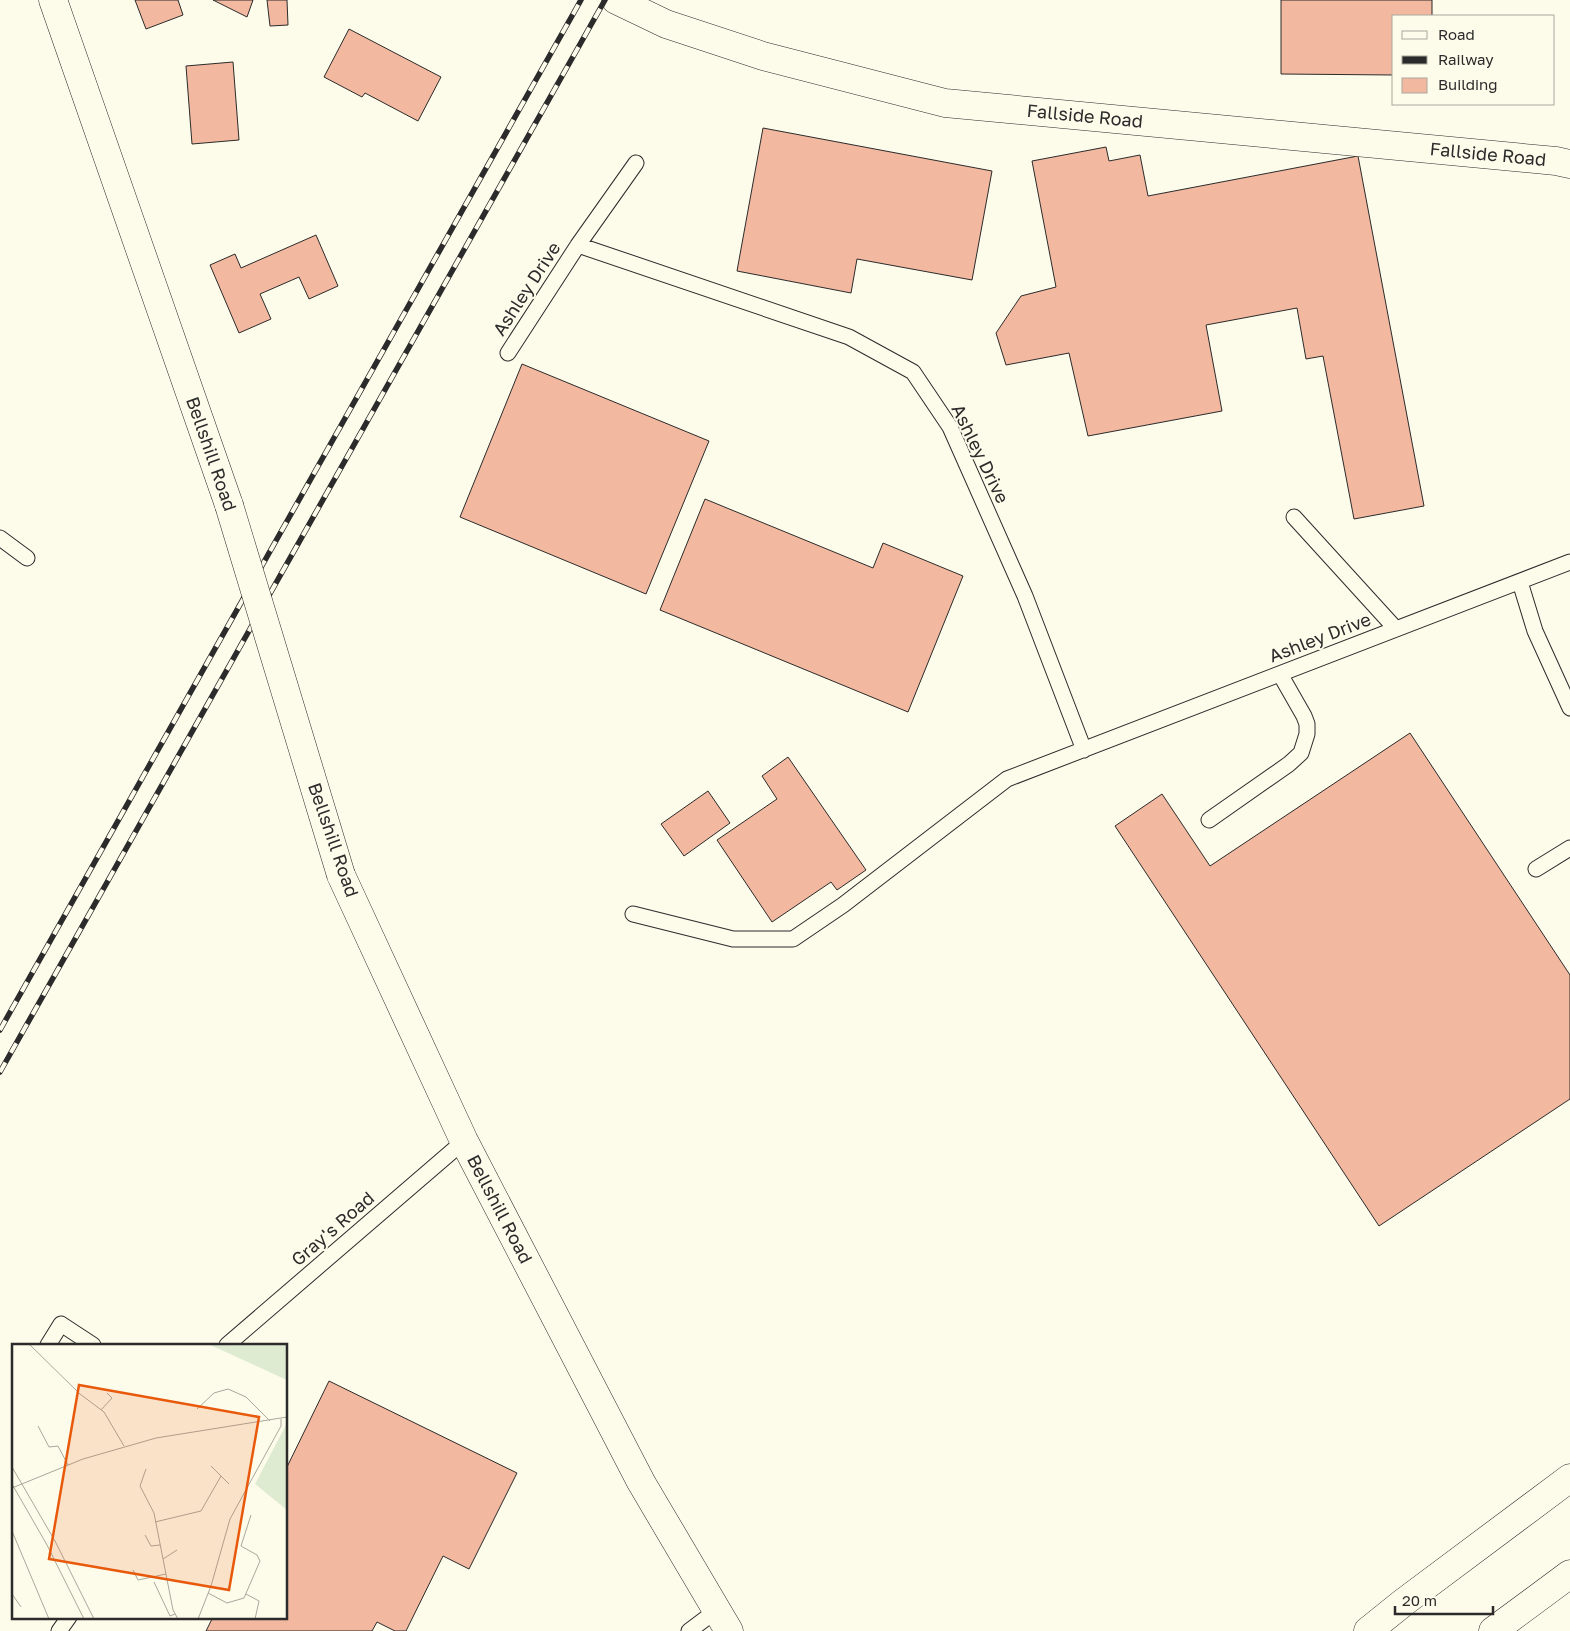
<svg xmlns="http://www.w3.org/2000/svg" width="1570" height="1631" viewBox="0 0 1570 1631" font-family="'Golos Text',sans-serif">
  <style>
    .building { fill: #f2b8a0; stroke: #2b2b2b }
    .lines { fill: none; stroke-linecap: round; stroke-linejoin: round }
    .service-casing { stroke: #2b2b2b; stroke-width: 17 }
    .tertiary-casing { stroke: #2b2b2b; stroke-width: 29 }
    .secondary-casing { stroke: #2b2b2b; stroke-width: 29 }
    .motorway-casing { stroke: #2b2b2b; stroke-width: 29 }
    .service { stroke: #fdfbea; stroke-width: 15 }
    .tertiary { stroke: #fdfbea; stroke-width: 28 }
    .secondary { stroke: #fdfbea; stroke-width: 28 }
    .motorway { stroke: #fdfbea; stroke-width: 28 }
    .rail-casing { stroke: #2b2b2b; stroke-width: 5.5 }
    .rail { stroke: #fdfbea; stroke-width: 4; stroke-dasharray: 11; stroke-linecap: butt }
    .secondary-bridge-casing { stroke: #2b2b2b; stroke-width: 29; stroke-linecap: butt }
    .secondary-bridge { stroke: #fdfbea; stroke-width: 28 }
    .labels { text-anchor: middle; stroke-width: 4; stroke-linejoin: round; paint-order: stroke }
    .street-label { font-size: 18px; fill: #2b2b2b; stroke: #fdfbea }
    .inset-road { fill: none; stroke: #a9a89e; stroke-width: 1 }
    .view { fill: #e8590c; fill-opacity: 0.15; stroke: #e8590c; stroke-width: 2.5 }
    .inset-edge { fill: none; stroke: #2b2b2b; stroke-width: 2.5 }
  </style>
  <rect width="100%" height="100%" fill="#fdfbea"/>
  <!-- building -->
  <path class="building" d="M135,0H178L183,15L146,29Z
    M213,0H253L247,17Z
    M267,0H287L288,25L270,26Z
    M1281,0H1432V16H1394V75L1281,74Z
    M349,29L441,77L418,121L365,93L362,97L324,77Z
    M233,62L239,140L192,144L186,66Z
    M763,128L992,171L972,280L857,259L851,293L737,271Z
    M1106,147L1109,161L1140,155L1148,196L1358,156L1424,506L1354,519L1323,356L1306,359L1297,308L1206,325L1222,411L1088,436L1069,353L1006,365L996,333L1021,296L1056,287L1032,161Z
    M316,235L338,286L309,299L299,277L260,294L271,319L239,333L210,265L235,254L241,268Z
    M522,364L709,441L646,594L460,517Z
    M705,499L873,568L883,543L963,576L908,712L660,610Z
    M1410,733L1570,975V1099L1379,1226L1115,826L1162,794L1210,866Z
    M788,757L866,870L837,890L831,882L772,922L717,840L777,799L762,776Z
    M708,791L730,823L684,856L661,824Z
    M329,1381L517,1473L469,1569L443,1556L406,1631H395L377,1622L372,1631H206L213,1617H286V1469Z"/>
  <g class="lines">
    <defs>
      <path id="service" d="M578,245L849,337L913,372L950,427L1025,596L1084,750
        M508,353L578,245L636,163
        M1294,517L1396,629
        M0,538L27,558
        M1520,582L1535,631L1570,708
        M1209,820L1289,764L1301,753L1307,734V724L1304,716L1280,674
        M1536,869L1570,848
        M633,914L733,939H793L843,905L1007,779L1570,562
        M48,1345L61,1324L93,1345
        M227,1345L464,1141
        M59,1631L69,1617
        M689,1631L717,1610"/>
      <g id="tertiary">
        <path id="s1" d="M616,0L666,24L763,56L945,103L1556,161L1570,164"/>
      </g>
      <g id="secondary">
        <path d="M53,0L229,505"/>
        <path id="s2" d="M341,875L464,1141L641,1482L729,1631"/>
      </g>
      <path id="motorway" d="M1368,1631L1404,1602L1570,1478
        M1493,1631L1570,1574"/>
    </defs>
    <!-- service casing -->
    <use href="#service" class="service-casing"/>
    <!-- tertiary casing -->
    <use href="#tertiary" class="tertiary-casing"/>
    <!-- secondary casing -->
    <use href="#secondary" class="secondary-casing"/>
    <!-- motorway casing -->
    <use href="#motorway" class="motorway-casing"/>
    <!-- service -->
    <use href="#service" class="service"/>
    <!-- tertiary -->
    <use href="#tertiary" class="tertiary"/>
    <!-- secondary -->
    <use href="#secondary" class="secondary"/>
    <!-- motorway -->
    <use href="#motorway" class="motorway"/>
    <defs>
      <path id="rail" d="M0,1030L581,0
        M0,1072L605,0"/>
    </defs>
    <!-- rail casing -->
    <use href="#rail" class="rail-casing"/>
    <!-- rail -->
    <use href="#rail" class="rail"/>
    <defs>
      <path id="secondary-bridge" d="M229,505L341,875"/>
    </defs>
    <!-- secondary-bridge casing -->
    <use href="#secondary-bridge" class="secondary-bridge-casing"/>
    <!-- secondary-bridge -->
    <use href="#secondary-bridge" class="secondary-bridge"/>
  </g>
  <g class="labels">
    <!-- street labels -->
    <g class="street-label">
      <text dy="6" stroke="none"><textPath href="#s1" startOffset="486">Fallside Road</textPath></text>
      <text dy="6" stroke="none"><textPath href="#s1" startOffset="891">Fallside Road</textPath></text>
      <text transform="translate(527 289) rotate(-57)" y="6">Ashley Drive</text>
      <text transform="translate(211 454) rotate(71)" y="6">Bellshill Road</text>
      <text transform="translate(980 454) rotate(64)" y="6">Ashley Drive</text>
      <text transform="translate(1320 638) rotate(-21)" y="6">Ashley Drive</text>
      <text transform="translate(333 840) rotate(71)" y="6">Bellshill Road</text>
      <text dy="6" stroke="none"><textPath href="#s2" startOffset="370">Bellshill Road</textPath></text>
      <text transform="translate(333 1229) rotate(-41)" y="6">Gray's Road</text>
    </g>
  </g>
  <!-- overview -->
  <g transform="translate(12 1344)">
    <rect width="275" height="275" fill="#fdfbea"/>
    <path d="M196,0H275V36ZM275,79V166L243,140Z" fill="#deebd1"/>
    <path class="inset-road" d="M17,0L68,50L92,68L112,102M185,65L202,49L216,45L234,53L258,77M89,66L100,54L95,49M26,82L37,103L46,102L56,121M199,122L217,140M0,123L43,197L82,275M134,125L128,142L142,169L161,266L166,275M0,140L35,201L72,275M0,144L71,115L144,94L275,73M143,178L189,167L209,132M0,187L37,275M133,191L139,202L148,201M151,215L165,206M121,226L126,236L154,230M142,238L158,272L163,270M0,240V250L9,263M196,249L215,259L232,254L248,217L245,211L229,202L239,171M234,250L247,257L243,275M186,275L199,242L218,175L269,82V75"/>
    <path class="view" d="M67,41L247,73L217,246L37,215Z"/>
    <rect width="275" height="275" class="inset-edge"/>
  </g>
  <!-- legend -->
  <rect x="1392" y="15" width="162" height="90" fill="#fdfbea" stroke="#a9a89e"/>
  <rect x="1402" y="31" width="25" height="8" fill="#fdfbea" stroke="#a9a89e"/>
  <text x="1438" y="40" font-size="15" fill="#2b2b2b">Road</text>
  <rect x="1402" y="56" width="25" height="8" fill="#2b2b2b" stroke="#a9a89e"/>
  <text x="1438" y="65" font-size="15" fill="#2b2b2b">Railway</text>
  <rect x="1402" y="78" width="25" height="15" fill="#f2b8a0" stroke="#a9a89e"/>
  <text x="1438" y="90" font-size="15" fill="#2b2b2b">Building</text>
  <!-- scale -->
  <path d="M1395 1606v8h98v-8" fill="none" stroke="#2b2b2b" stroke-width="2.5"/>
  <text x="1402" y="1606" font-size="15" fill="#2b2b2b" stroke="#fdfbea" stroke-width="4" paint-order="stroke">20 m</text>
</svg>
